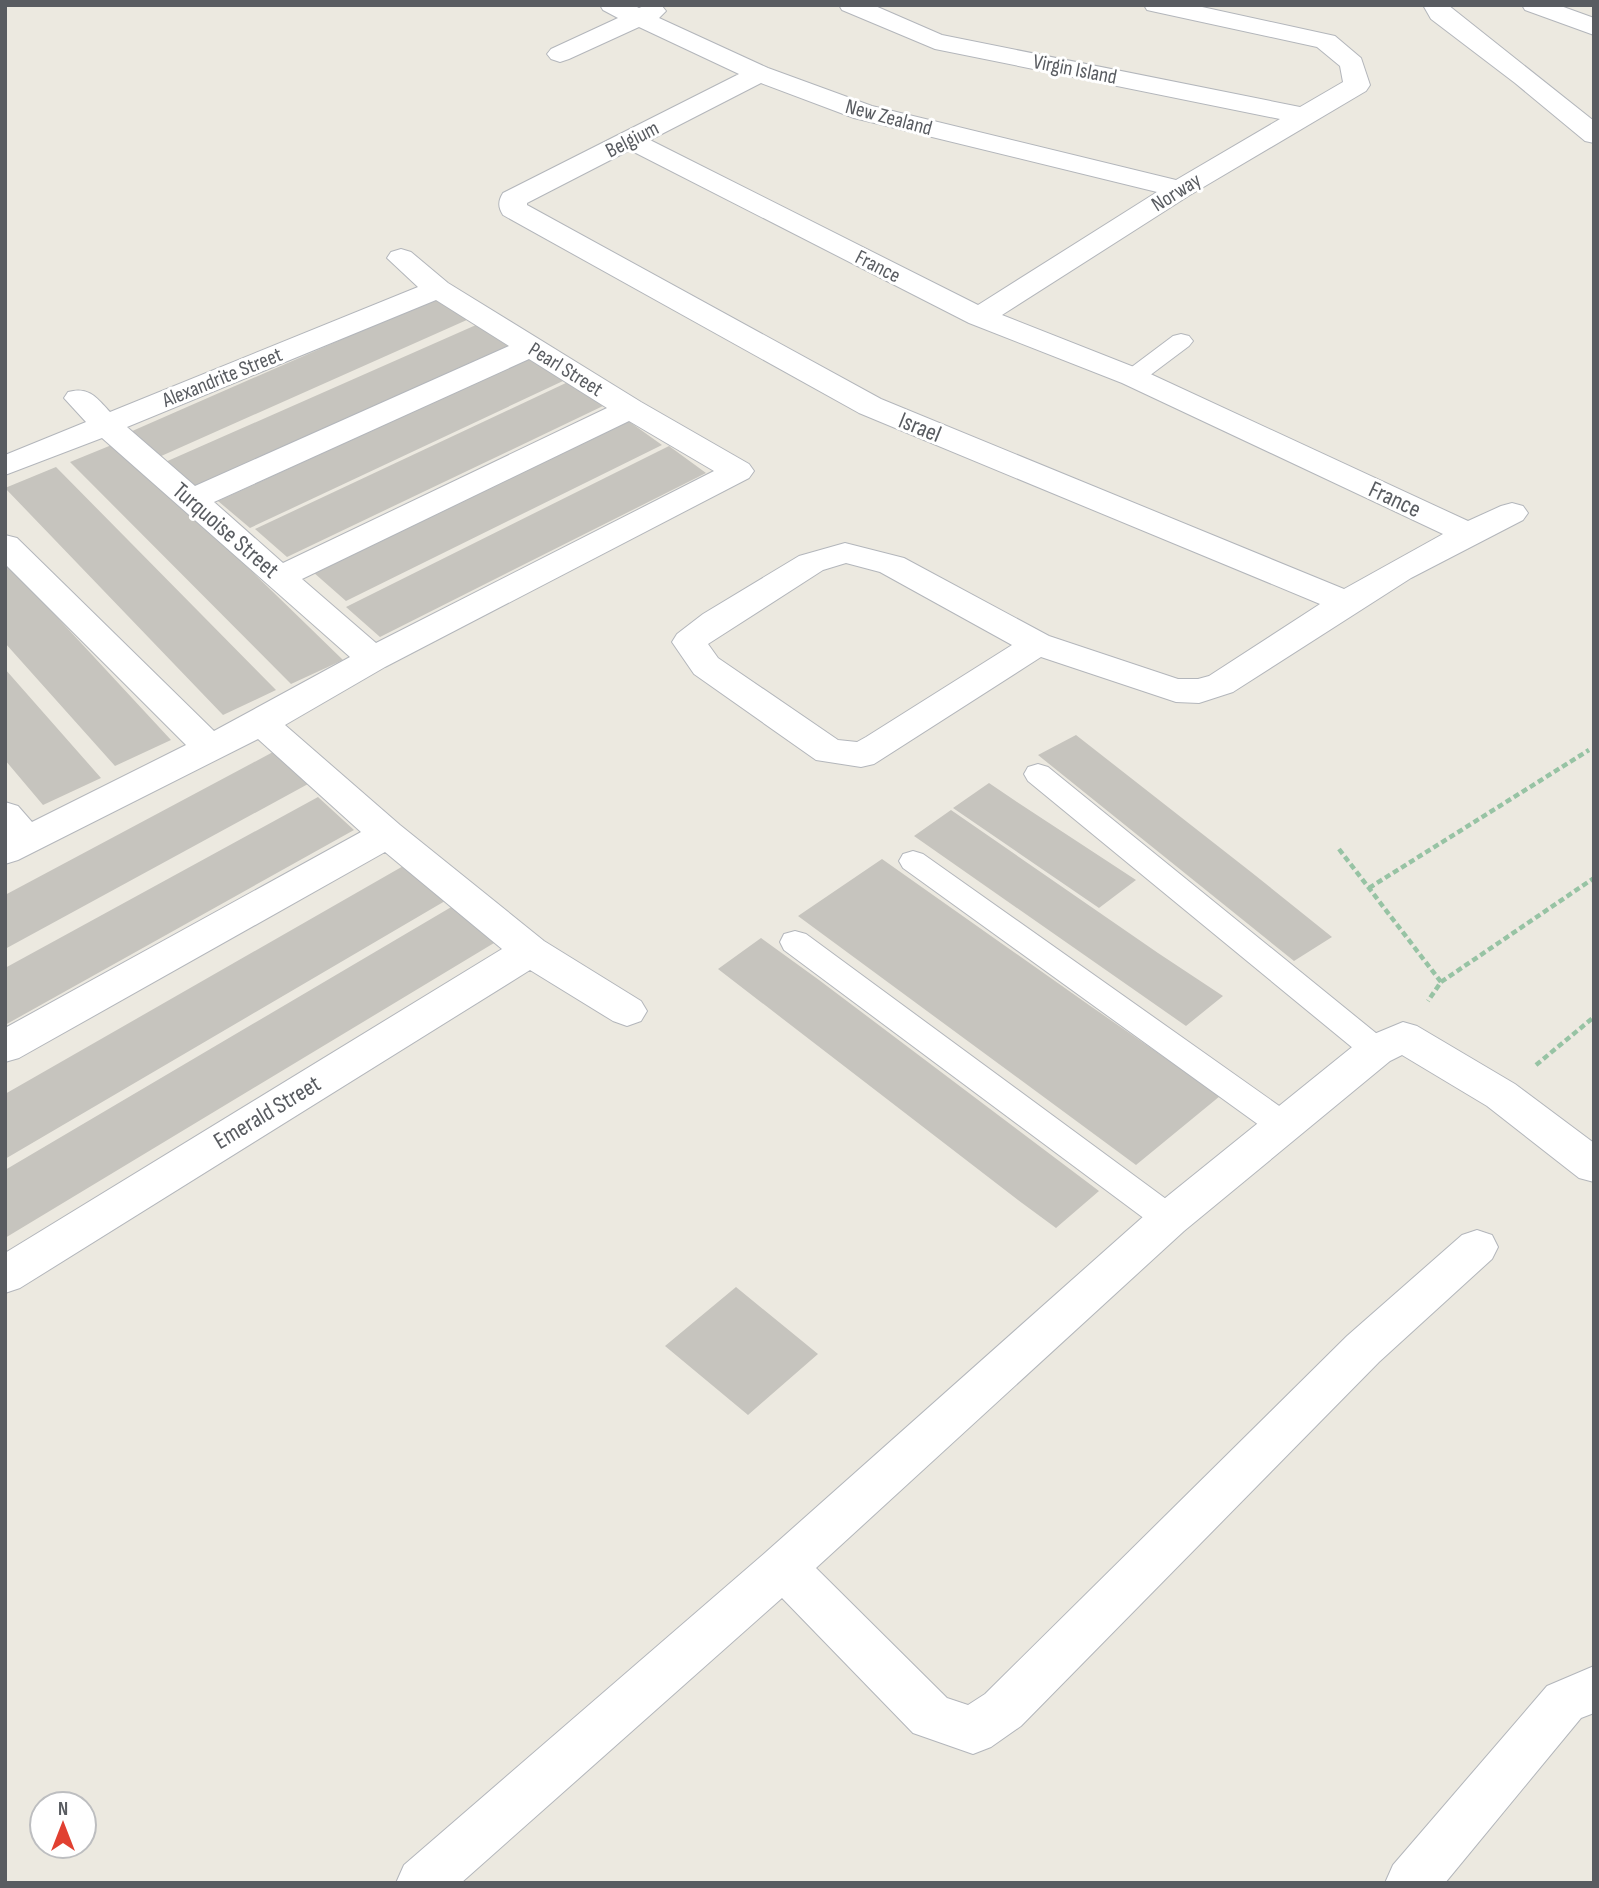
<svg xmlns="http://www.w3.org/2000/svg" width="1599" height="1888" viewBox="0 0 1599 1888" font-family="'Sofia Sans Condensed',sans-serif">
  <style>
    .building { fill: #c6c4be }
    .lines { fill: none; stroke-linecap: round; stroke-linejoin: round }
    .service-casing { stroke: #b3b6bb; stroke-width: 2 }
    .minor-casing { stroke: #b3b6bb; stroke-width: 2 }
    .path { stroke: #97c3a4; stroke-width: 4.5; stroke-dasharray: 6 3.5; stroke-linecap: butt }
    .service { fill: #fff; fill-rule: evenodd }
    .minor { fill: #fff; fill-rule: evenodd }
    .labels { text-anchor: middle; stroke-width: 6; stroke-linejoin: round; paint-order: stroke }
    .far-street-label { font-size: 21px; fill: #595c61; stroke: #fff }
    .street-label { font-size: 24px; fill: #595c61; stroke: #fff }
  </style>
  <rect width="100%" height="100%" fill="#ece9e0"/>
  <!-- building -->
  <path class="building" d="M436,298L469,319L159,457L130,432Z
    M476,325L508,346L193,489L163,463Z
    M530,358L563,381L250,528L218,501Z
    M568,382L603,406L287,557L255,529Z
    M627,420L662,445L346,601L313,572Z
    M119,442L343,660L291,684L70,462Z
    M669,446L706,473L380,637L346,607Z
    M56,467L276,690L223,715L5,488Z
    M5,561L171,740L115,766L5,643Z
    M5,669L101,778L43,805L5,760Z
    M1076,735L1251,872L1332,937L1294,961L1038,755Z
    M273,752L308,784L5,949V895Z
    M989,783L1017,802L1136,880L1099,908L953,808Z
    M318,797L354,830L5,1025V968Z
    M951,810L1158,953L1223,996L1186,1026L914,836Z
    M882,859L1089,1005L1220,1096L1136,1165L798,916Z
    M405,865L445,901L5,1159V1094Z
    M453,906L494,943L5,1238V1170Z
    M761,938L819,980L1099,1191L1056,1228L1022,1203L718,969Z
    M736,1287L818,1354L748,1415L665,1346Z"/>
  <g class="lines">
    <defs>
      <path id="service" d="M1181,334L1189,336L1193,341L1189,346L1141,382H1125L1121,377L1125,372L1173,336Z
        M1038,764L1048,767L1387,1042L1391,1050L1387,1058L1376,1062L1365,1058L1028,781L1024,774L1028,767Z
        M913,851L923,854L1292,1115L1297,1124L1292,1133L1281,1136L1270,1133L903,868L899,861L903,854Z
        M795,931L806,934L1181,1210L1185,1219L1181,1228L1169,1232L1157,1228L784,950L780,942L784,934Z"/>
      <path id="minor" d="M600,5H633L639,8L646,5L662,6L666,11L659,18L768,68L872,106L1176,180L1280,119L935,49L842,10L839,5H873L942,35L1300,107L1343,82L1340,66L1317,47L1156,12L1147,10L1144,5H1193L1335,36L1361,58L1370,85L1366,91L1190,195L1002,315L1144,371L1468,521L1501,506L1512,503L1523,506L1528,513L1523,520L1411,578L1233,692L1199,703L1176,702L1041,657L874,764L861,767L816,760L694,674L672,642L677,634L703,614L799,556L845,543L904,558L1049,636L1178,679H1198L1209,676L1320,604L859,413L503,215C498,207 498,201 503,193L739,74L639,27L569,59L560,62L551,59L547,54L551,49L618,18L603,10ZM761,83L854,118L1157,192L978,305L650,140ZM630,150L969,323L1122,383L1443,534L1344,589L881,399L527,205V203ZM846,563L880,572L1012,645L866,737L857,742L838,740L718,658L708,644L823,570Z
        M1423,5H1448L1594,121V143L1585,141L1515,83L1431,19Z
        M1522,5H1558L1594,18V35L1525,10Z
        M401,249L411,252L448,283L641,402L749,464L754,471L749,478L385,667L285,725L400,825L544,941L641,1001L647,1011L641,1021L627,1026L613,1021L530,970L20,1288L5,1293V1253L502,949L385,852L19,1058L5,1062V1028L361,832L258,739L18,860L5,864V802L18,806L32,822L186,745L5,564V535L17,538L214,731L350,657L102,438L5,475V455L86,422L64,398L68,392C89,386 97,398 110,412L418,287L387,258L391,252ZM436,300L509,346L195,486L127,427ZM529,359L607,408L283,563L214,502ZM629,421L714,471L376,643L302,579Z
        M1403,1022L1417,1026L1515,1084L1594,1143V1182L1579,1178L1487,1106L1402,1055L1390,1061L1184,1231L816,1568L947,1698L968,1705L985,1694L1347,1336L1462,1235L1477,1230L1492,1235L1498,1247L1492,1259L1379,1362L1021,1726L991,1747L973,1754L913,1733L782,1598L461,1883H396L404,1865L766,1552L1154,1207L1362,1039Z
        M1594,1666V1713L1581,1718L1445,1883H1385L1393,1865L1547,1686Z"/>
    </defs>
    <!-- service casing -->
    <use href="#service" class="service-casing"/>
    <!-- minor casing -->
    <use href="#minor" class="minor-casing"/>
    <!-- path -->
    <path class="path" d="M1339,849L1441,982L1428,1001
      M1369,888L1589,750
      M1441,982L1594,878
      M1536,1065L1594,1017"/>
    <!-- service -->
    <use href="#service" class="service"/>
    <!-- minor -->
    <use href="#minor" class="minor"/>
  </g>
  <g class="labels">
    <!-- far-street labels -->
    <g class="far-street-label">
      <text transform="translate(1075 69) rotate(11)" y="7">Virgin Island</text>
      <text transform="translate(889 117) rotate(15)" y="7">New Zealand</text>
      <text transform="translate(632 139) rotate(-27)" y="7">Belgium</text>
      <text transform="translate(1176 192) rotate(-32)" y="7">Norway</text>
      <text transform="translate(878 266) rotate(27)" y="7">France</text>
      <text transform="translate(566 369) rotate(32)" y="7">Pearl Street</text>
      <text transform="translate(222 377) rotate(-22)" y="7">Alexandrite Street</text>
    </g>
    <!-- street labels -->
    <g class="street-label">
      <text transform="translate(920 427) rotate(22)" y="8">Israel</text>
      <text transform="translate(1395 499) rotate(25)" y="8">France</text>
      <text transform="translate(226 530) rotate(41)" y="8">Turquoise Street</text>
      <text transform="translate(267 1112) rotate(-31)" y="8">Emerald Street</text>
    </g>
  </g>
  <!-- border -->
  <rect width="1599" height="1888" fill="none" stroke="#595c61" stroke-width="14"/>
  <!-- north arrow -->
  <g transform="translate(63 1825)"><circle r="33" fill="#ffffff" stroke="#bdbec0" stroke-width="2"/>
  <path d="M0-5L12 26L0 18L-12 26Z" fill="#e14031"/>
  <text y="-10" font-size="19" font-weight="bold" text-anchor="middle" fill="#595c61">N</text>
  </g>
</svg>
